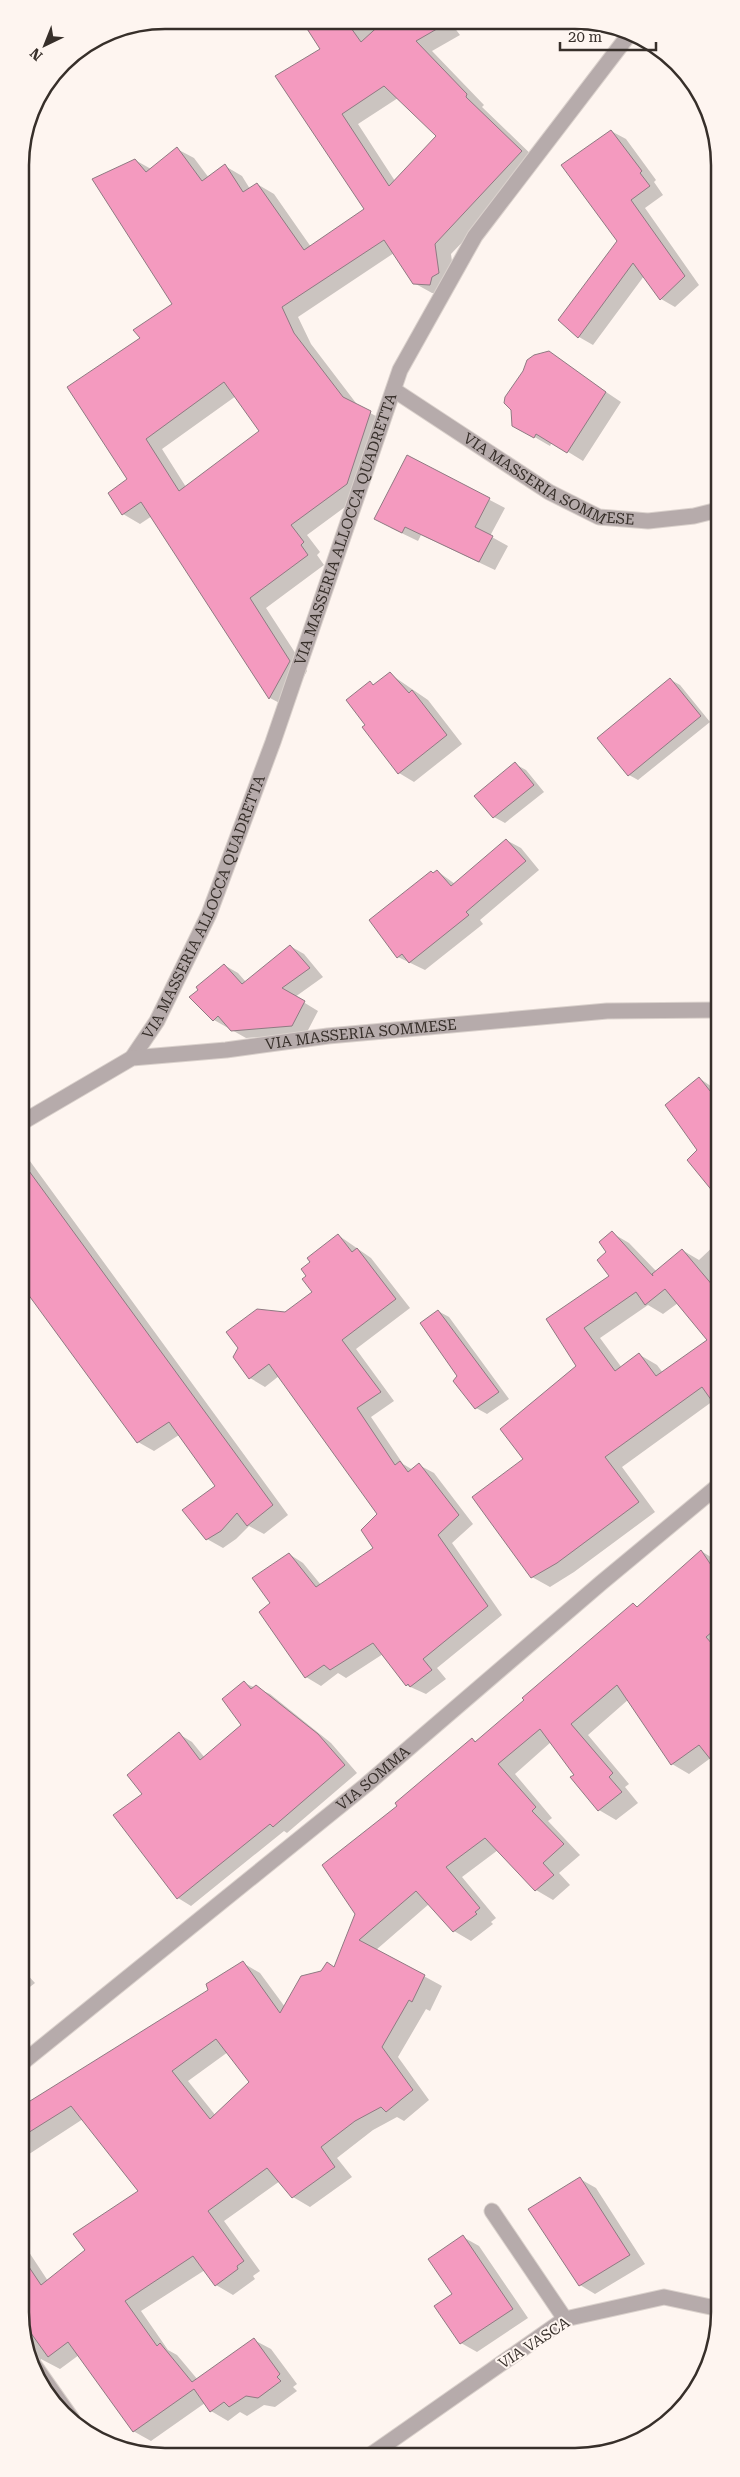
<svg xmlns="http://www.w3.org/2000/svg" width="740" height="2477" viewBox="0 0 740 2477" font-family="'Roboto Serif',serif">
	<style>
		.shadow { fill: #0003; fill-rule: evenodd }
		.building { fill: #f49abf; stroke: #8f7a82; fill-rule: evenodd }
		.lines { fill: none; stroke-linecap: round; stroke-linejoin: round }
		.minor-casing { stroke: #dad1cc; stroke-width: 17 }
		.minor { stroke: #b6abab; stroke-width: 15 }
		.labels { text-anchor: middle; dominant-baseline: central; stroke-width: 4; stroke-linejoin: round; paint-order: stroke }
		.street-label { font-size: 15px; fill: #372f2a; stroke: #fef5f0 }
		.rim { fill: none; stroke: #372f2a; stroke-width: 2.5 }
	</style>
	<rect width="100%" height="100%" fill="#fef5f0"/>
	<path class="shadow" d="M303 21 457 22 451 23 460 35 432 51 484 105 482 107 539 162 451 254 455 283 447 294 432 293 414 283 394 253 298 317 311 344 359 407 387 422 364 493 307 535 320 552 317 555 324 565 266 608 307 671 287 707 270 698 152 516 140 524 123 514 128 479 142 338 173 304 135 160 151 169 177 149 194 158 209 178 225 166 242 176 250 189 257 184 274 194 311 247 365 210 321 49ZM398 98 438 136 395 181 358 124ZM236 396 260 432 186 487 162 449Z
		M611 131 626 139 656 180 654 182 663 195 645 208 699 285 675 307 661 299 644 276 593 345 579 337 559 320 618 241Z
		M548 353 621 402 583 461 552 442 550 446 514 425Z
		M408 457 505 508 490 536 508 546 495 570 421 535 418 541 391 528Z
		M390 674 428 700 462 744 414 782 399 773 370 683 374 685Z
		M671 680 680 685 710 722 638 780 629 775Z
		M515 764 526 770 544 792 505 823 494 817Z
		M506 840 521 848 539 870 480 920 483 924 425 970 398 957 371 922 437 871 455 884Z
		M290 946 304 954 323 977 295 997 318 1011 306 1034 246 1038 214 1020 224 965 238 973 246 982Z
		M699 1078 718 1091V1209L712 1200 717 1195 698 1150Z
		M21 1154 27 1157 288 1515 264 1534 249 1526 236 1539 223 1548 207 1539 216 1487 179 1435 154 1451 138 1442 22 1284Z
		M612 1233 629 1243 657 1272 682 1250 699 1260 718 1242 719 1409 713 1401 622 1467 655 1512 574 1572 550 1587 532 1577 525 1459 578 1366 548 1320 611 1277 608 1252ZM678 1303 708 1340 663 1373 657 1365 640 1355 622 1368 600 1338 648 1305 663 1314Z
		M338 1235 371 1258 410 1308 356 1349 394 1401 371 1417 403 1464 413 1470 419 1465 434 1473 473 1524 452 1543 502 1615 437 1668 446 1679 426 1694 406 1685 383 1654 346 1678 338 1673 321 1686 306 1677 261 1613 271 1604 289 1554 303 1563 321 1585 375 1548 379 1514 279 1376 265 1387 250 1378 235 1357 314 1292Z
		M438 1311 449 1317 509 1399 487 1414 476 1408 458 1376Z
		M701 1551 719 1562V1762L712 1757 689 1774 672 1764 629 1699 588 1735 629 1784 625 1787 638 1803 616 1820 599 1810 551 1742 515 1774 552 1818 548 1821 580 1855 559 1873 570 1885 553 1900 536 1890 498 1850 462 1877 496 1918 491 1922 493 1924 471 1941 454 1931 429 1904 376 1950 442 1986 430 2011 426 2009 398 2057 429 2100 404 2121 397 2117 373 2130 337 2158 352 2177 310 2207 293 2197 280 2181 224 2221 260 2271 253 2276 255 2279 233 2295 216 2285 205 2270 141 2311 168 2350 177 2355 198 2380 254 2340 271 2349 297 2384 293 2387 297 2391 275 2407 264 2405 247 2416 240 2412 228 2421 211 2411 205 2403 151 2441 133 2431 79 2355 60 2369 41 2359 35 2376 23 2340V2243L48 2281 87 2250 139 2192 83 2119 23 2158 22 2107 210 1991 243 1963 260 1973 285 2007 334 1968 399 1806 472 1739 477 1742 638 1608ZM228 2052 251 2082 216 2116 188 2081Z
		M244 1683 270 1694 331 1743 357 1773 287 1833 284 1831 191 1906 178 1898 144 1795 179 1734 192 1742 205 1758 243 1725Z
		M22 1969 35 1983 22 1993Z
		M580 2179 596 2188 645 2264 595 2294 580 2285Z
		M463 2237 479 2246 528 2318 477 2352 461 2343 436 2307 454 2295Z"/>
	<path class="building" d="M302 21H346L361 42 384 21 449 22 416 41 467 94 466 97 522 151 435 244 439 273 432 277 430 285 413 284 384 240 282 307 294 333 343 397 371 411 347 484 291 525 304 542 301 545 308 555 250 598 290 661 269 699 141 502 122 515 108 493 127 479 67 387 140 338 133 330 172 304 92 179 135 159 146 172 177 147 202 181 225 164 243 192 257 183 304 250 364 209 275 76 320 49ZM384 86 436 136 389 186 342 114ZM224 382 259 431 179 491 146 439Z
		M611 130 642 171 640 173 650 186 631 200 685 276 660 300 633 263 578 338 558 320 617 241 561 165Z
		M549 351 606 392 567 453 536 434 534 438 512 426 511 410 504 403 505 397 523 371 527 360 534 355Z
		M407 455 490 498 475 527 493 536 479 562 405 527 402 533 374 519Z
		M390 672 409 693 412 690 447 735 398 774 362 727 365 725 346 700 370 681 373 685Z
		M670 678 701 716 628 776 597 738Z
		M515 762 534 785 493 818 474 796Z
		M506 839 526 861 466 912 469 915 409 963 402 954 397 958 369 920 431 871 433 873 437 870 451 886Z
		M290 945 310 968 282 988 305 1001 292 1026 231 1031 218 1016 213 1021 189 997 198 990 196 987 224 964 242 984Z
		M699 1077 718 1101V1198L687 1160 697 1150 665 1105Z
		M21 1160 273 1505 247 1526 237 1513 221 1531 206 1540 182 1510 215 1486 169 1422 137 1443 22 1286Z
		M612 1231 653 1276 652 1274 682 1249 719 1293V1411L702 1387 605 1457 639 1502 557 1563 531 1578 472 1497 523 1459 500 1429 576 1366 546 1319 609 1276 597 1260 606 1252 599 1242ZM665 1289 707 1340 656 1376 639 1353 615 1371 584 1328 636 1292 645 1305Z
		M338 1234 352 1252 357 1248 396 1299 342 1340 381 1392 357 1408 395 1465 400 1461 408 1472 419 1463 459 1515 438 1535 488 1606 423 1659 432 1670 410 1687 408 1684 406 1686 373 1643 330 1670 324 1665 305 1678 259 1612 270 1603 252 1578 289 1553 316 1587 373 1548 361 1530 377 1514 269 1364 249 1379 233 1357 238 1348 226 1332 257 1309 285 1312 312 1292 302 1279 306 1276 301 1269 310 1262 307 1258Z
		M438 1310 499 1392 475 1409 453 1381 457 1376 420 1323Z
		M701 1550 719 1577V1626L706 1637 719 1652V1770L699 1745 671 1765 617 1685 571 1724 613 1773 609 1777 622 1792 598 1811 570 1777 574 1775 540 1729 498 1764 536 1807 532 1811 564 1844 543 1863 554 1875 535 1891 485 1838 446 1867 480 1908 475 1912 477 1914 453 1932 416 1891 359 1940 425 1975 412 2002 409 2000 382 2047 413 2090 386 2112 381 2107 355 2121 321 2147 335 2167 292 2198 267 2168 208 2211 244 2261 237 2266 238 2269 215 2286 193 2256 125 2301 157 2346 160 2343 192 2382 254 2338 280 2374 277 2377 281 2381 258 2398 246 2396 229 2407 224 2402 210 2412 194 2389 133 2432 68 2342 48 2357 23 2322V2258L41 2285 85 2250 73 2234 138 2191 71 2106 23 2136 22 2106 208 1990 206 1984 243 1961 280 2013 301 1976 321 1971 327 1962 334 1967 355 1914 322 1865 397 1806 395 1803 472 1738 475 1742 524 1700 522 1698 633 1603 637 1607ZM216 2039 249 2082 210 2119 172 2071Z
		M244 1681 251 1689 256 1685 318 1734 345 1765 273 1827 270 1824 177 1899 113 1815 142 1794 127 1775 179 1732 200 1760 241 1725 222 1699Z
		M580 2177 630 2255 579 2286 528 2209Z
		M463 2235 513 2309 460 2344 434 2306 452 2294 428 2259Z"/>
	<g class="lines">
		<g class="minor-casing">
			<g id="minor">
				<path id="s1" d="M394 390 549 492 599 517 648 521 694 516 718 510"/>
				<path id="s2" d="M132 1058 157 1021 209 914 273 742 400 370 475 236 628 36"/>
				<path id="s3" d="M21 1123 132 1058 226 1050 328 1036 607 1011 718 1010"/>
				<path id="s4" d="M22 2063 366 1785 601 1583 719 1485"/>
				<path d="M492 2211 565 2319"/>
				<path d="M29 2358 72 2419"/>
				<path d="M372 2454 565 2319 664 2297 720 2309"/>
			</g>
		</g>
		<use href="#minor" class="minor"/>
	</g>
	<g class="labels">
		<g class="street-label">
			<text stroke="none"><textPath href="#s1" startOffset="181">VIA MASSERIA SOMMESE</textPath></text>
			<text stroke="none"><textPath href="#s2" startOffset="572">VIA MASSERIA ALLOCCA QUADRETTA</textPath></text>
			<text stroke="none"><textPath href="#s2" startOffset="168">VIA MASSERIA ALLOCCA QUADRETTA</textPath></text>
			<text stroke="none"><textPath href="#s3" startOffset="359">VIA MASSERIA SOMMESE</textPath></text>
			<text stroke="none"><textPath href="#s4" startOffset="452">VIA SOMMA</textPath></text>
			<text transform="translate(534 2343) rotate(-33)">VIA VASCA</text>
		</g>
	</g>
	<path d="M0 0H740V2477H0ZM165 29H575A136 136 0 0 1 711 165V2312A136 136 0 0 1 575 2448H165A136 136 0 0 1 29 2312V165A136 136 0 0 1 165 29Z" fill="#fef5f0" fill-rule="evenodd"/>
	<path class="rim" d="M165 29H575A136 136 0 0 1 711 165V2312A136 136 0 0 1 575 2448H165A136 136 0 0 1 29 2312V165A136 136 0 0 1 165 29Z"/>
	<g transform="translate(45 45) rotate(223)" stroke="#fef5f0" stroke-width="4" paint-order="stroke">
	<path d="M0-4L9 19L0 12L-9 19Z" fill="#372f2a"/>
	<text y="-8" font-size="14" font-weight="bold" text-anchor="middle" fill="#372f2a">N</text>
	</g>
	<path d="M560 42v8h96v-8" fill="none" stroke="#372f2a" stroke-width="2.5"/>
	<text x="568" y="42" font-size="15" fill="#372f2a" stroke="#fef5f0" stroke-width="4" paint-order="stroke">20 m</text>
</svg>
